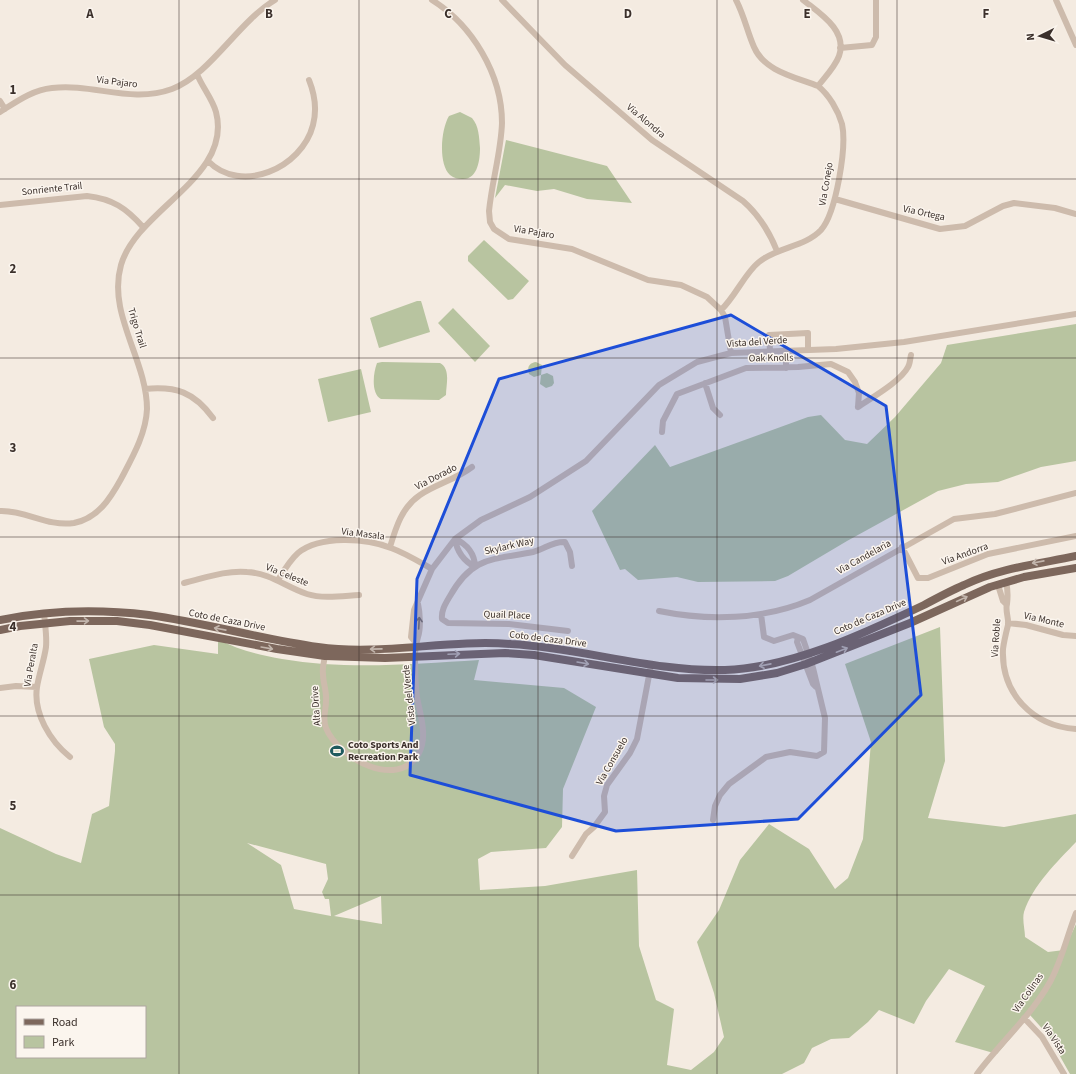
<svg xmlns="http://www.w3.org/2000/svg" width="1076" height="1074" viewBox="0 0 1076 1074" font-family="'Source Sans 3',sans-serif">
	<style>
		.green { fill: #b8c4a0; fill-rule: evenodd }
		.lines { fill: none; stroke-linecap: round; stroke-linejoin: round }
		.minor { stroke: #cdbbac; stroke-width: 6 }
		.major { stroke: #7d675c; stroke-width: 8 }
		.oneway { stroke: #c2b5ac }
		.oneway2 { stroke: #7d6f65 }
		.marked { fill: #1d4ed8; fill-opacity: 0.2; stroke: #1d4ed8; stroke-width: 3; stroke-linejoin: round }
		.grid { fill: none; stroke: #3b302b; stroke-width: 1; stroke-opacity: 0.55 }
		.labels { text-anchor: middle; dominant-baseline: central; stroke-width: 3; stroke-linejoin: round; paint-order: stroke }
		.street-label { font-size: 10px; fill: #3b302b; stroke: #fbf5ee }
		.poi-label { font-size: 10px; font-weight: bold; fill: #3b302b; stroke: #fbf5ee; text-anchor: start }
		.grid-label { font-size: 13px; text-anchor: middle; font-weight: bold; fill: #3b302b; stroke: #fbf5ee; stroke-width: 3; stroke-linejoin: round; paint-order: stroke }
	</style>
	<rect width="100%" height="100%" fill="#f4ebe1"/>
	<path class="green" d="M460 112 472 118C479 126 479 137 480 148 480 159 478 180 462 179 458 179 454 178 450 175 438 164 441 129 449 116Z
		M506 140 607 166 632 203 587 199 554 189 537 191 505 185 495 198Z
		M484 240 529 281 513 299 508 300 468 261V256Z
		M417 301H421L422 304 430 332 379 348 370 318Z
		M453 308 490 346 475 362 438 323Z
		M1076 324V461L1041 467 998 482 966 484 938 491 847 541 788 576 775 581 698 582 677 577 638 580 625 569 620 570 592 511 655 445 670 467 808 417 821 415 845 440 867 444 895 417 941 363 947 345Z
		M382 362 440 363C451 369 446 385 446 395L439 400 381 399C371 394 373 373 377 363Z
		M536 362 542 365 541 375 547 373 553 376 554 383 552 386 546 388 540 384 541 375 534 377 529 374C527 367 529 363 536 362Z
		M361 369 371 412 328 422 318 379Z
		M940 627 945 761 928 818 1004 827 1076 814V842C1057 862 1033 885 1024 912 1022 919 1025 930 1025 937L1048 952 1064 950 1076 924V1074H1070L1048 1035 1030 1015 997 1054 955 1042 985 986 949 969 926 1001 914 1024 879 1010 868 1022 849 1038 831 1039 812 1048 804 1063 782 1074H0V828L56 854 81 863 92 814 109 806 115 751V744L104 727 89 659 154 645 218 654V639C237 650 260 655 282 659 347 670 412 664 479 660L474 680 564 688 596 707 563 789 562 827 546 848 491 852 478 859 480 890 545 886 637 870 639 946 656 1000 674 1009 667 1065 691 1070 714 1052 724 1037 714 993 697 942 719 910 740 860 769 824 809 849 835 889 848 878 863 839 871 742 845 664ZM247 843 326 864 328 879 322 892 325 899H329L331 916 294 909 281 865ZM381 896 382 924 334 916ZM17 1007H145V1057H17Z"/>
	<g class="lines">
		<path class="minor" d="M432 0C472 25 502 74 502 123 501 152 492 181 489 211L490 222 494 229 509 239 572 249 648 280 681 285 707 297 721 310 725 317 731 353
			M502 0 565 65 652 140 743 201C759 215 769 231 777 251
			M803 0C819 13 848 30 839 56 835 67 825 77 818 86
			M1056 0 1076 45
			M840 48 872 45 876 37V0
			M0 101 5 109
			M0 112C16 102 32 90 52 88 93 83 131 104 172 89 210 75 238 22 275 0
			M208 161C241 195 302 168 313 125 317 110 315 95 309 80
			M835 199 940 229 965 226 1003 206 1014 203 1055 208 1076 214
			M0 205 87 196C113 199 126 208 143 227
			M721 310C735 297 745 273 759 262 777 247 805 247 821 230 836 213 847 147 842 124 838 110 829 95 818 86 795 77 764 71 754 47 747 31 744 15 736 0
			M786 349V368
			M770 350 769 335 808 333V349
			M705 383 713 408 720 415
			M145 389C176 386 194 392 213 418
			M858 407C871 398 901 381 908 367 910 364 910 359 911 355
			M662 432 663 421 677 394 746 368 798 367 831 364 848 372 855 382 859 393 858 407
			M0 511C26 510 47 527 74 523 98 518 110 499 121 479 132 458 146 434 147 409 147 360 107 314 121 265 137 209 233 177 216 112 212 98 202 87 197 74
			M455 539C467 544 475 554 475 567 464 561 457 552 455 539Z
			M390 547C396 527 402 507 420 495 436 484 455 480 472 467
			M902 547 918 578H928L988 554 1076 536
			M278 580C284 570 290 560 298 553 320 535 366 538 391 548 405 553 418 561 432 569
			M1006 582C1008 590 1008 596 1007 604 1005 611 1009 618 1008 625 1006 633 1004 641 1003 649 1001 694 1033 726 1076 729
			M184 583C205 578 226 570 247 572 270 573 286 587 307 594 323 599 342 596 359 595
			M998 585 1003 601 1006 604
			M659 611C708 621 763 620 810 600L954 519 995 514 1076 493
			M44 613C45 625 47 636 46 647 44 661 39 674 37 687 33 713 50 741 70 757
			M1008 623 1026 625 1063 635 1076 636
			M568 631 509 624 448 623 442 619C441 610 446 603 450 596 473 555 494 560 533 552 545 549 553 541 565 542L570 552 572 566
			M798 637 797 642 813 684 816 687
			M415 642 411 637 414 610 432 569 455 539 481 520 530 497 586 461 659 385 697 362 731 353 836 349 904 342 1076 314
			M325 656C324 662 322 668 323 674 323 683 327 692 326 701 326 710 322 719 326 728 338 758 398 791 419 753 428 736 420 714 417 697 415 683 415 668 415 654 415 647 416 643 418 637 421 628 420 613 418 604
			M0 688 16 686 37 687
			M713 820 715 806 720 795 729 784 766 757 790 752 817 756 824 752 825 718 813 668 803 639 793 635 774 641 764 637 761 614
			M572 856 586 834 594 827 605 812 604 796 607 785 630 753 637 739 651 665
			M1024 1018 1042 1037 1064 1074
			M977 1074C1000 1043 1031 1016 1050 982 1062 960 1067 936 1076 913"/>
		<path class="major" d="M0 620C49 610 99 609 149 615 206 623 261 639 318 647 382 656 447 639 511 644 583 648 653 672 725 670 791 668 865 633 924 605 937 598 950 591 964 585 1000 568 1038 564 1076 556
			M0 630 20 626 70 621H117L150 625 277 649 325 656 385 658 505 653 534 655 678 678 740 679 777 673 806 664 910 623 990 587 1024 577 1076 568"/>
	</g>
	<defs><path id="oneway-shaft" d="M-6 0H5M1.5-3L5.5 0L1.5 3" fill="none" stroke-width="1.6" stroke-linecap="round" stroke-linejoin="round"/></defs>
	<g class="oneway">
		<use href="#oneway-shaft" transform="translate(1038 562) rotate(169)"/>
		<use href="#oneway-shaft" transform="translate(962 599) rotate(-25)"/>
		<use href="#oneway-shaft" transform="translate(83 621) rotate(-1)"/>
		<use href="#oneway-shaft" transform="translate(220 629) rotate(-169)"/>
		<use href="#oneway-shaft" transform="translate(267 648) rotate(10)"/>
		<use href="#oneway-shaft" transform="translate(376 649) rotate(179)"/>
		<use href="#oneway-shaft" transform="translate(842 650) rotate(-21)"/>
		<use href="#oneway-shaft" transform="translate(454 654) rotate(-3)"/>
		<use href="#oneway-shaft" transform="translate(583 663) rotate(10)"/>
		<use href="#oneway-shaft" transform="translate(765 665) rotate(169)"/>
		<use href="#oneway-shaft" transform="translate(712 680)"/>
	</g>
	<use class="oneway2" href="#oneway-shaft" transform="translate(419 623) rotate(-87)"/>
	<path class="marked" d="M731 315 886 406 921 695 798 819 616 831 410 775 417 579 499 379Z"/>
	<path class="grid" d="M179 0V1074M359 0V1074M538 0V1074M717 0V1074M897 0V1074M0 179H1076M0 358H1076M0 537H1076M0 716H1076M0 895H1076"/>
	<defs>
		<g id="stadium-bare" transform="scale(1.08)"><path d="M0-5a6.5 5 0 1 0 0 10a6.5 5 0 1 0 0-10ZM-3.5-1.8h7v3.6h-7Z" fill="#1f5a5e" stroke="#fbf5ee" stroke-width="2.5" paint-order="stroke"/></g>
	</defs>
	<g fill-rule="evenodd">
		<use href="#stadium-bare" x="337" y="751"/>
	</g>
	<g class="labels">
		<g class="street-label">
			<text transform="translate(117 82) rotate(7)">Via Pajaro</text>
			<text transform="translate(646 121) rotate(40)">Via Alondra</text>
			<text transform="translate(826 184) rotate(-80)">Via Conejo</text>
			<text transform="translate(52 189) rotate(-6)">Sonriente Trail</text>
			<text transform="translate(924 213) rotate(12)">Via Ortega</text>
			<text transform="translate(534 232) rotate(10)">Via Pajaro</text>
			<text transform="translate(137 328) rotate(73)">Trigo Trail</text>
			<text transform="translate(757 342) rotate(-4)">Vista del Verde</text>
			<text transform="translate(771 358) rotate(-1)">Oak Knolls</text>
			<text transform="translate(436 477) rotate(-27)">Via Dorado</text>
			<text transform="translate(363 534) rotate(7)">Via Masala</text>
			<text transform="translate(509 546) rotate(-13)">Skylark Way</text>
			<text transform="translate(965 554) rotate(-20)">Via Andorra</text>
			<text transform="translate(864 557) rotate(-29)">Via Candelaria</text>
			<text transform="translate(287 575) rotate(22)">Via Celeste</text>
			<text transform="translate(507 615) rotate(2)">Quail Place</text>
			<text transform="translate(870 617) rotate(-23)">Coto de Caza Drive</text>
			<text transform="translate(227 620) rotate(11)">Coto de Caza Drive</text>
			<text transform="translate(1044 620) rotate(13)">Via Monte</text>
			<text transform="translate(996 638) rotate(-86)">Via Roble</text>
			<text transform="translate(548 639) rotate(7)">Coto de Caza Drive</text>
			<text transform="translate(31 665) rotate(-80)">Via Peralta</text>
			<text transform="translate(409 695) rotate(-96)">Vista del Verde</text>
			<text transform="translate(316 706) rotate(-94)">Alta Drive</text>
			<text transform="translate(612 761) rotate(-60)">Via Consuelo</text>
			<text transform="translate(1028 993) rotate(-55)">Via Colinas</text>
			<text transform="translate(1054 1039) rotate(56)">Via Vista</text>
		</g>
		<g class="poi-label">
			<text x="348" y="745">Coto Sports And<tspan x="348" dy="12">Recreation Park</tspan></text>
		</g>
	</g>
	<g class="grid-label">
		<text x="90" y="18">A</text>
		<text x="269" y="18">B</text>
		<text x="448" y="18">C</text>
		<text x="628" y="18">D</text>
		<text x="807" y="18">E</text>
		<text x="986" y="18">F</text>
		<text x="13" y="94">1</text>
		<text x="13" y="273">2</text>
		<text x="13" y="452">3</text>
		<text x="13" y="631">4</text>
		<text x="13" y="810">5</text>
		<text x="13" y="989">6</text>
	</g>
	<rect x="16" y="1006" width="130" height="52" fill="#fbf5ee" stroke="#aea6a0"/>
	<rect x="24" y="1019" width="20" height="6" fill="#7d675c" stroke="#aea6a0"/>
	<text x="52" y="1026" font-size="12" fill="#3b302b">Road</text>
	<rect x="24" y="1036" width="20" height="12" fill="#b8c4a0" stroke="#aea6a0"/>
	<text x="52" y="1046" font-size="12" fill="#3b302b">Park</text>
	<g transform="translate(1040 36) rotate(265)" stroke="#fbf5ee" stroke-width="3" paint-order="stroke">
	<path d="M0-3L7 15L0 10L-7 15Z" fill="#3b302b"/>
	<text y="-6" font-size="11" font-weight="bold" text-anchor="middle" fill="#3b302b">N</text>
	</g>
</svg>
